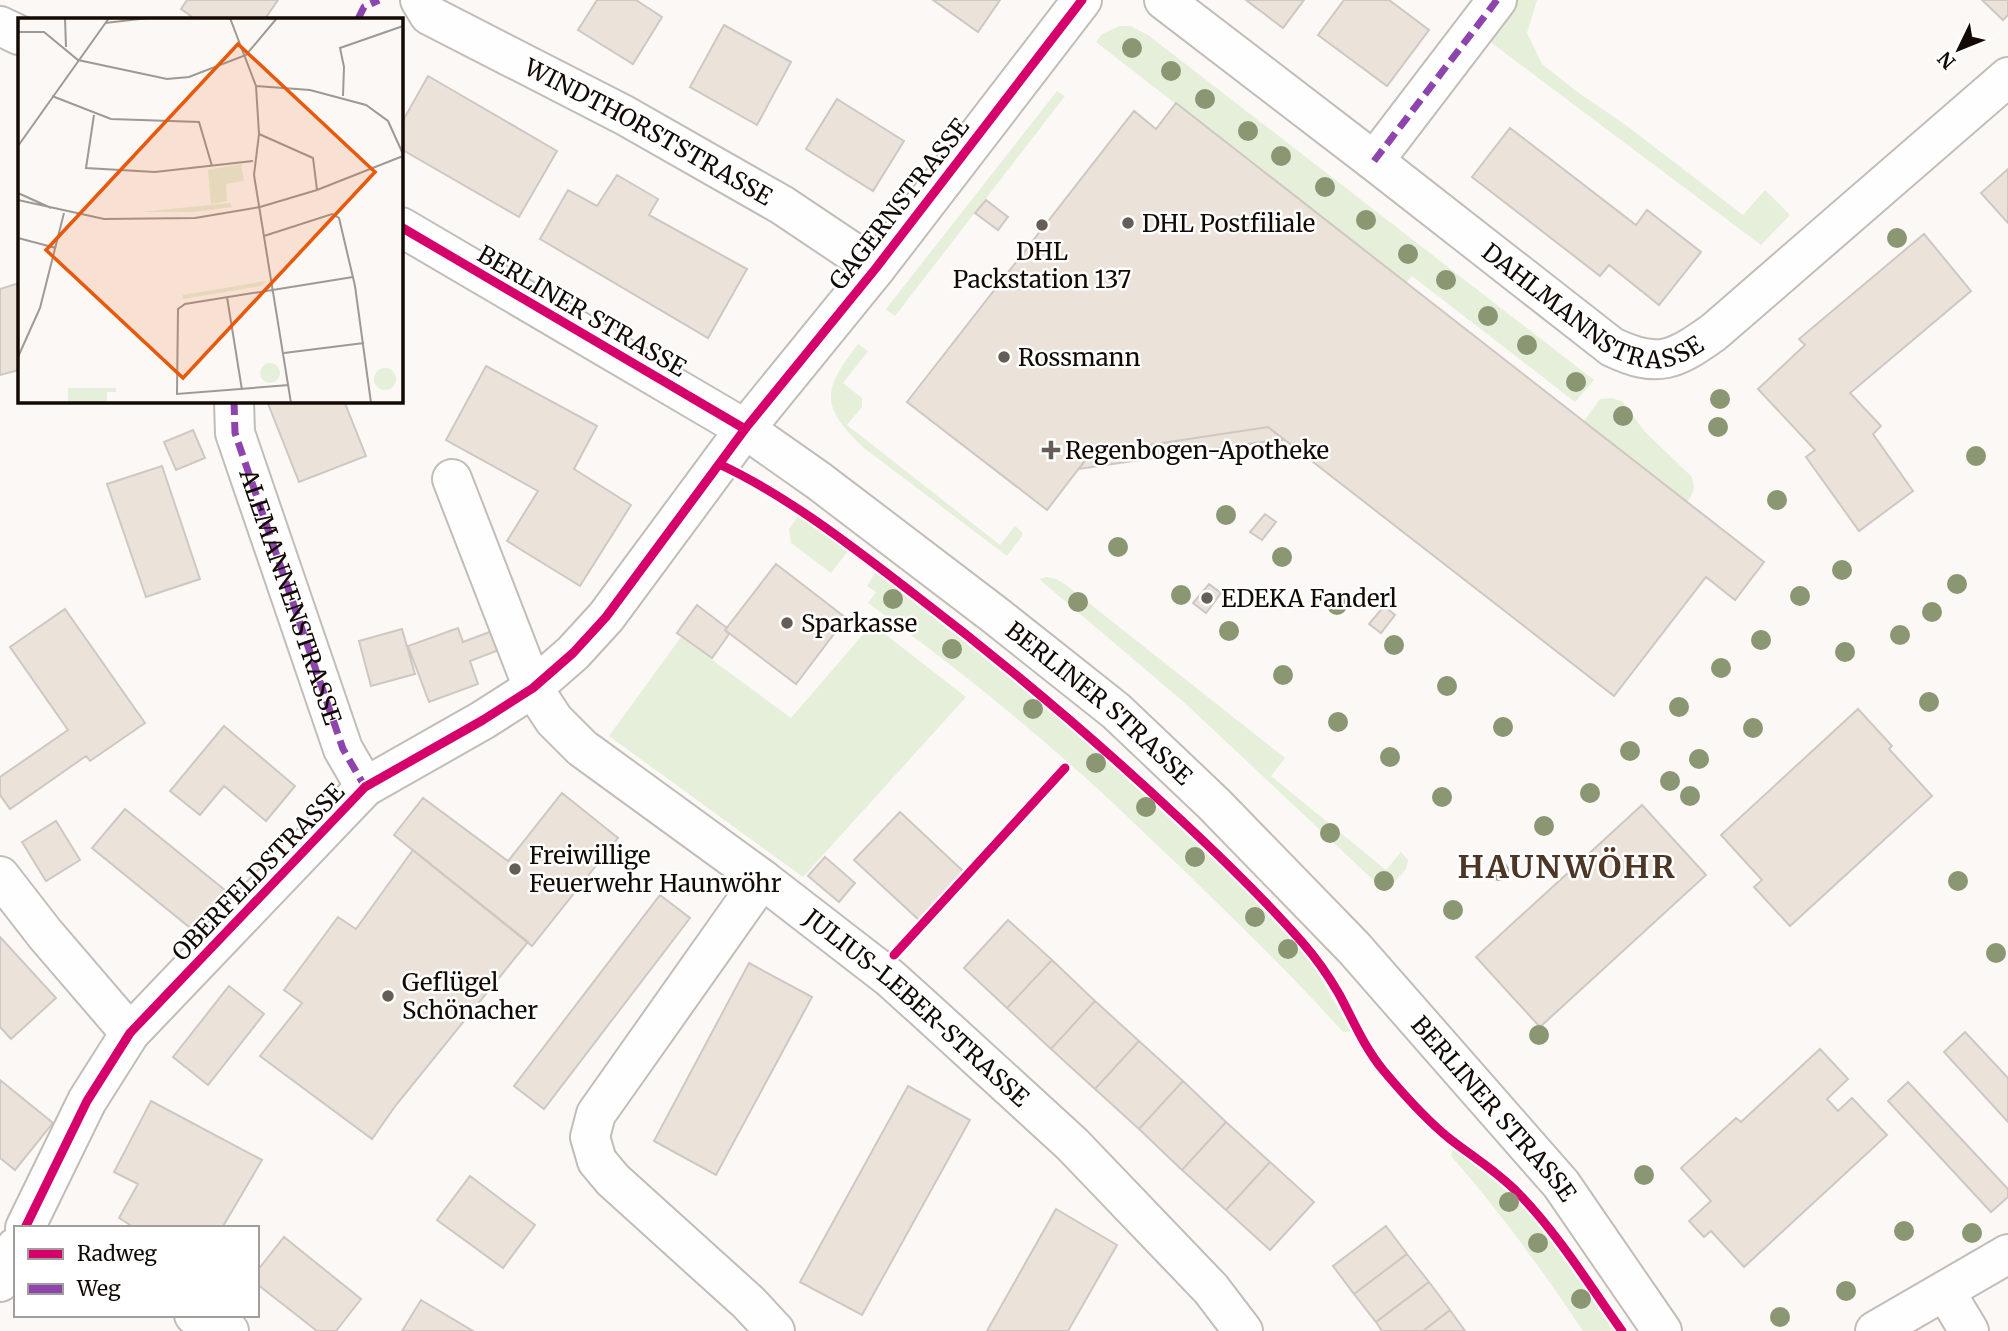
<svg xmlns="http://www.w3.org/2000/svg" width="2008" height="1331" viewBox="0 0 2008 1331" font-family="Merriweather,serif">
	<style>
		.green { fill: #e6efd9 }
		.building { fill: #ebe2da; stroke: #cec8c3; stroke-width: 2 }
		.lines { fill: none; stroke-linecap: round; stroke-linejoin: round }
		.minor-casing { stroke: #c2bdb7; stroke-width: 42 }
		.minor { stroke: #fefefe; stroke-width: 38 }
		.quiet { stroke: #8e44ad; stroke-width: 7; stroke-dasharray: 14 7; stroke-linecap: butt }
		.cycleway-casing { stroke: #fff; stroke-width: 13 }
		.cycleway { stroke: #d6006c; stroke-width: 9 }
		.tree { fill: #8b9673 }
		.poi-dot { fill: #645d58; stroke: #fff; stroke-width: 2.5 }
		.labels { text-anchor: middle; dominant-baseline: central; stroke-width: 5; stroke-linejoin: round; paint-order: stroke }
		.street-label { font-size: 24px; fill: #130a04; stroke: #fff }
		.poi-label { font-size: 24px; fill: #130a04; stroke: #fff; text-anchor: start }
		.district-label { font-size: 32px; font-weight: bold; letter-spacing: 2px; fill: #4c3625; stroke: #fff }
		.inset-road { fill: none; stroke: #9e9995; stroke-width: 2 }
		.view { fill: #e8590c; fill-opacity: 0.15; stroke: #e8590c; stroke-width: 3.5 }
		.inset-edge { fill: none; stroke: #130a04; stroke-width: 3.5 }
	</style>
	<rect width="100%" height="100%" fill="#fbf8f5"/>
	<path class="green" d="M1515 0H1537L1527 33 1542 64 1576 91 1627 126 1743 215 1765 190 1790 215 1761 245 1485 38Z
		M1120 26H1130L1148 35 1594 380 1575 402 1412 276 1406 283 1096 42 1102 34Z
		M1057 91 1065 96 895 316 886 309Z
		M858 344 868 351 843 383 862 398V407L847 425 1000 545 1015 526 1022 532V536L1007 556 864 448C820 406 822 391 858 344Z
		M1612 398 1623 402 1645 432 1691 476C1696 487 1694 492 1687 502L1584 421 1600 399Z
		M799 515 848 551 831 573 791 543 789 529Z
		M875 573 884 578 948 626 1093 747 1241 885 1292 937 1310 959 1351 1031 1343 1032C1290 973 1233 918 1176 863 1141 830 1107 796 1071 765 1006 707 938 654 868 603L876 592 867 586Z
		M1047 577 1056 579 1066 585 1285 758 1271 776 1386 870 1401 852 1408 860 1406 869 1386 892 1186 704 1039 579Z
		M872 624 966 697 803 877 609 736 681 637 791 718Z
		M1453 1147C1471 1160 1489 1172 1505 1188 1548 1229 1580 1283 1614 1331H1583C1542 1270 1500 1211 1451 1156Z"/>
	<path class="building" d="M187 0H278L265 19H195L181 9Z
		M597 0H636L662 17 633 64 578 30Z
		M933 0H1000L978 32Z
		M1246 0H1304L1283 28Z
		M1344 0H1389L1429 30 1387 86 1318 35Z
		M1982 0H2008V15L2003 20Z
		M724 25 791 62 757 125 690 87Z
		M428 76 557 151 519 217 401 149V124Z
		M837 99 904 141 873 191 806 149Z
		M1176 103 1764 562 1735 600 1706 577 1614 696 1268 427 1090 454 1047 510 907 402 1134 111 1156 129Z
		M1510 128 1636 225 1647 210 1701 252 1659 305 1609 265 1600 276 1472 177Z
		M2008 169V223L1981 193Z
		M617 175 658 199 649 215 747 269 708 338 540 239 568 190 597 206Z
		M986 200 1008 217 998 230 975 213Z
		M1924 234 1971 291 1850 393 1881 426 1873 434 1913 491 1859 531 1806 457 1815 450 1758 389 1805 345 1799 339Z
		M19 283V370L0 375V289Z
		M486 366 597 426 574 469 631 505 580 586 507 541 538 491 446 440Z
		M267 401H344L366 456 299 482Z
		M1268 427 1283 439 1079 469 1090 454Z
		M193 430 205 458 176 470 164 442Z
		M162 466 200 579 146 597 107 484Z
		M1265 514 1276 522 1262 540 1250 532Z
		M776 564 846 618 796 684 725 630Z
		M1209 584 1221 593 1206 613 1193 603Z
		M697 605 727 628 725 630 729 634 712 658 677 633Z
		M1384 606 1395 615 1381 633 1369 624Z
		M65 609 145 723 90 761 86 756 10 809 0 795V777L68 730 10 647Z
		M458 628 463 642 500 628 507 647 470 661 478 684 429 702 408 646Z
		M402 629 415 674 371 686 359 641Z
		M1858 709 1892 746 1889 749 1932 796 1790 926 1754 887 1762 880 1721 835Z
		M224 726 295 786 266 821 224 786 200 815 170 791Z
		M562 793 618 838 532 946 394 835 423 798 508 861Z
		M1642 805 1706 875 1540 1027 1476 957Z
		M125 809 226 891 194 931 92 848Z
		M900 812 964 872 919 920 854 860Z
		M56 821 80 860 46 881 22 842Z
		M413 850 528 942 396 1105 372 1139 260 1056 302 1003 284 990 338 917 356 929Z
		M825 857 855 883 839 902 808 876Z
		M660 895 690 918 544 1109 514 1086Z
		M1008 920 1052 960 1007 1008 964 968Z
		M0 937 56 998 11 1039 0 1027Z
		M1052 960 1095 1001 1051 1049 1007 1008Z
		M749 963 812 997 716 1175 654 1141Z
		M229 986 264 1014 208 1085 173 1057Z
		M1095 1001 1139 1041 1095 1089 1051 1049Z
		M1965 1032 2008 1078V1122L1944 1052Z
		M1139 1041 1183 1081 1139 1129 1095 1089Z
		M1820 1049 1848 1079 1827 1099 1838 1111 1852 1098 1887 1135 1744 1267 1711 1231 1704 1237 1689 1221 1711 1201 1681 1168 1736 1118 1741 1122Z
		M0 1080 53 1123 15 1170 0 1158Z
		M1183 1081 1226 1122 1182 1170 1139 1129Z
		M1908 1082 2008 1189V1197L1991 1212 1888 1101Z
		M908 1086 970 1120 862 1315 800 1282Z
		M151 1101 262 1160 222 1228H135L119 1218 138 1184 114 1172Z
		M1226 1122 1270 1162 1226 1210 1182 1170Z
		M1270 1162 1314 1202 1270 1250 1226 1210Z
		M470 1176 535 1225 503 1268 437 1220Z
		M1056 1209 1117 1245 1068 1331H987Z
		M1386 1226 1407 1254 1354 1294 1333 1266Z
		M284 1237 361 1299 336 1331H317L257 1284V1271Z
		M1407 1254 1429 1282 1376 1322 1354 1294Z
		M1429 1282 1450 1310 1423 1331H1382L1376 1322Z
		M421 1300 473 1331H402Z
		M1450 1310 1465 1331H1423Z"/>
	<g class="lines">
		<g class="minor-casing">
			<g id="minor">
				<path id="s1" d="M420 0 429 15 624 115 782 205 876 268"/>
				<path id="s2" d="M1164 0 1374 161 1612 347C1658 369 1675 360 1714 332L2008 77"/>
				<path d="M0 26 19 35"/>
				<path d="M1374 161 1497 0"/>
				<path id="s3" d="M401 227 745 429 819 481 995 615 1116 711 1214 804 1354 948 1561 1184 1662 1331"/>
				<path d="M234 401 235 433 343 749 365 787"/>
				<path id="s4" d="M452 479 533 688 554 720 582 748 762 879 890 978 920 1005 1072 1144 1211 1289 1243 1331"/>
				<path d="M0 876 45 934 130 1033"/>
				<path d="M762 879 596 1114 590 1137 597 1161 613 1180 749 1303 775 1331"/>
				<path d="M25 1228 87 1101 130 1033 365 787 483 720 533 688 573 653 606 617 745 429 876 268 1082 0"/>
				<path d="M0 1282 16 1247"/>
				<path d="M1945 1291 1969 1331"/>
				<path d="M194 1315 229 1331"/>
				<path d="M1875 1331 2008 1254"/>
			</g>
		</g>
		<use href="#minor" class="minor"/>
		<g class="quiet">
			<path d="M358 19 364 7 379 0"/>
			<path d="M1374 161 1497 0"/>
			<path id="s5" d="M234 401 235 433 343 749 365 787"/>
		</g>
		<g class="cycleway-casing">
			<path id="cycleway" d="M401 227 745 429
				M719 464C788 496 854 548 914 594 1007 665 1096 740 1181 820 1223 859 1264 899 1302 942 1316 958 1328 975 1339 994 1353 1020 1364 1047 1383 1070 1404 1095 1425 1119 1450 1139 1473 1157 1498 1172 1519 1194 1558 1234 1590 1286 1622 1331
				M894 955 1065 768
				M25 1228 87 1101 130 1033 365 787 483 720 533 688 573 653 606 617 745 429 876 268 1082 0"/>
		</g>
		<use href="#cycleway" class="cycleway"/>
	</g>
	<g class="tree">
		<circle cx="1132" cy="48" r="10"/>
		<circle cx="1171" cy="71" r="10"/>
		<circle cx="1205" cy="99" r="10"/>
		<circle cx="1248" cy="131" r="10"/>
		<circle cx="1281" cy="156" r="10"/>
		<circle cx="1325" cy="187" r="10"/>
		<circle cx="1366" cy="220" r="10"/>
		<circle cx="1897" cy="238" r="10"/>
		<circle cx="1408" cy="254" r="10"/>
		<circle cx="1446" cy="280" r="10"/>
		<circle cx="1488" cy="316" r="10"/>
		<circle cx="1527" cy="345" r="10"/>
		<circle cx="1576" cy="382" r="10"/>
		<circle cx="1720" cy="399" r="10"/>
		<circle cx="1623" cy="416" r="10"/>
		<circle cx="1718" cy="427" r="10"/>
		<circle cx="1976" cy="456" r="10"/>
		<circle cx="1777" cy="500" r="10"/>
		<circle cx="1226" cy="515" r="10"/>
		<circle cx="1118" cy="547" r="10"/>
		<circle cx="1282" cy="557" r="10"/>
		<circle cx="1842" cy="570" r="10"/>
		<circle cx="1957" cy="584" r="10"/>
		<circle cx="1181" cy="595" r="10"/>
		<circle cx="1800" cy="596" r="10"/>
		<circle cx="893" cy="599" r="10"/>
		<circle cx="1078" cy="602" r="10"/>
		<circle cx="1337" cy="605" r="10"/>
		<circle cx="1932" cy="612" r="10"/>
		<circle cx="1229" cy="631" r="10"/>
		<circle cx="1900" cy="635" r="10"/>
		<circle cx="1761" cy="640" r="10"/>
		<circle cx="1394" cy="645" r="10"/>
		<circle cx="952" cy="649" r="10"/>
		<circle cx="1845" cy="652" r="10"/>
		<circle cx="1721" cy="668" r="10"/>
		<circle cx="1283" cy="675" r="10"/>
		<circle cx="1447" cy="686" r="10"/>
		<circle cx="1929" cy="702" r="10"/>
		<circle cx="1679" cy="707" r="10"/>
		<circle cx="1033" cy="709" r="10"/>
		<circle cx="1338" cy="722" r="10"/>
		<circle cx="1503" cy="727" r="10"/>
		<circle cx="1753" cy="728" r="10"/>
		<circle cx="1630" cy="751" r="10"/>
		<circle cx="1390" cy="757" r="10"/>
		<circle cx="1699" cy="759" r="10"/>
		<circle cx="1096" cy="763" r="10"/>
		<circle cx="1670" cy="781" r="10"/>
		<circle cx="1590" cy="793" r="10"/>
		<circle cx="1690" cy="796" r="10"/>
		<circle cx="1442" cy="797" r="10"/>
		<circle cx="1146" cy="807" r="10"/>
		<circle cx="1544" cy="826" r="10"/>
		<circle cx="1330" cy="833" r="10"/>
		<circle cx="1195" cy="857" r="10"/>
		<circle cx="1499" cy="871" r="10"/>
		<circle cx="1384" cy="881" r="10"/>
		<circle cx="1958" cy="881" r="10"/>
		<circle cx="1453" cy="910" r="10"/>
		<circle cx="1255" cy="917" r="10"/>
		<circle cx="1288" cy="949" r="10"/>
		<circle cx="1996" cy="953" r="10"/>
		<circle cx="1539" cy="1035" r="10"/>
		<circle cx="1644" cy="1175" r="10"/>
		<circle cx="1509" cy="1202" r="10"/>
		<circle cx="1904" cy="1231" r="10"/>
		<circle cx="1972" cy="1233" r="10"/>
		<circle cx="1538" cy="1243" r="10"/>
		<circle cx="1846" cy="1291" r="10"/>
		<circle cx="1581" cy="1299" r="10"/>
		<circle cx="1780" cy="1317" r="10"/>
	</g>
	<g class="poi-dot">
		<circle cx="1128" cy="223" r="7"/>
		<circle cx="1042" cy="225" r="7"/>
		<circle cx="1004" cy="357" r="7"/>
		<path d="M1047.5 439.5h7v7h7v7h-7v7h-7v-7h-7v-7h7z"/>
		<circle cx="1207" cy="598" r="7"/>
		<circle cx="787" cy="623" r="7"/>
		<circle cx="515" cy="869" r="7"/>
		<circle cx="388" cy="996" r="7"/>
	</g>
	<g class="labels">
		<g class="street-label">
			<text stroke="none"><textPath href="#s1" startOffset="266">WINDTHORSTSTRASSE</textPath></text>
			<text transform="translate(899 204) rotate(-52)">GAGERNSTRASSE</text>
			<text stroke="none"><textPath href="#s2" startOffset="534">DAHLMANNSTRASSE</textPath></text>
			<text transform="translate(582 311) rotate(30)">BERLINER STRASSE</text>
			<text stroke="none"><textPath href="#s5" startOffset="205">ALEMANNENSTRASSE</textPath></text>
			<text stroke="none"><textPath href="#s3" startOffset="847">BERLINER STRASSE</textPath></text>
			<text transform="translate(258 872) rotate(-46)">OBERFELDSTRASSE</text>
			<text stroke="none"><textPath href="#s4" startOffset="726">JULIUS-LEBER-STRASSE</textPath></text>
			<text stroke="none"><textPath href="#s3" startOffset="1414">BERLINER STRASSE</textPath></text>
		</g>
		<g class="poi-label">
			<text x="1142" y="223">DHL Postfiliale</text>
			<text x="1042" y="251" text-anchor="middle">DHL<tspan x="1042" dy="28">Packstation 137</tspan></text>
			<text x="1018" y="357">Rossmann</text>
			<text x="1065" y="450">Regenbogen-Apotheke</text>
			<text x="1221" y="598">EDEKA Fanderl</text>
			<text x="801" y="623">Sparkasse</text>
			<text x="529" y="855">Freiwillige<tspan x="529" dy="28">Feuerwehr Haunwöhr</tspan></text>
			<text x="402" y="982">Geflügel<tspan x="402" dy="28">Schönacher</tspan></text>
		</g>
		<g class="district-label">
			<text x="1567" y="867">HAUNWÖHR</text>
		</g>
	</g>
	<g transform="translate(18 18)">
		<rect width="385" height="385" fill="#fbf8f5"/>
		<path d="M223 146 226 163 208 166 209 183 193 186 190 152ZM212 185 214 189 176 194H122ZM248 263 243 268 165 281V277ZM242 355a10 10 0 1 1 20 0a10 10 0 1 1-20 0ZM356 361a11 11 0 1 1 22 0a11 11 0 1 1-22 0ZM50 370H98V374H89V385H50Z" fill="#e6efd9"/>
		<path class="inset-road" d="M47 0 48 29M212 0 238 68 241 116 236 157 273 385M87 5 130 0M0 14H26L60 42 149 61 171 59 228 37 259 0M238 68 292 72 348 87 370 103 385 136M34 78 93 101 181 104 194 148M325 78 326 49 322 30 385 8M76 97 68 150 137 154 235 143M241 116 295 140 299 172M0 128 91 0M0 175 33 190M0 182 86 201 177 200 242 189 299 172 385 138M246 218 314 196 321 200 337 268 353 385M0 220 38 230M209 279 224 372M266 335 346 325M0 339 22 290 46 195M271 367 159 376 160 291 167 286 335 259"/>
		<path class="view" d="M220 26 357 154 165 360 28 232Z"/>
		<rect width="385" height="385" class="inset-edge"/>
	</g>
	<rect x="14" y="1226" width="245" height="91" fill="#ffffff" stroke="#a19d9b" stroke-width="2"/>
	<rect x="28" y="1249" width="35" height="10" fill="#d6006c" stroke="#a19d9b" stroke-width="2"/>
	<text x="77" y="1261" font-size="21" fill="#130a04">Radweg</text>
	<rect x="28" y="1284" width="35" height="10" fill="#8e44ad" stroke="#a19d9b" stroke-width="2"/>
	<text x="77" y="1296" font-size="21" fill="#130a04">Weg</text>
	<g transform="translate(1959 49) rotate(227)" stroke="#ffffff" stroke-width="5" paint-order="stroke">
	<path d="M0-5L12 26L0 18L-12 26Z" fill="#130a04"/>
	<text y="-10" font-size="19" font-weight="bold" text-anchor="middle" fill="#130a04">N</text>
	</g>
</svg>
